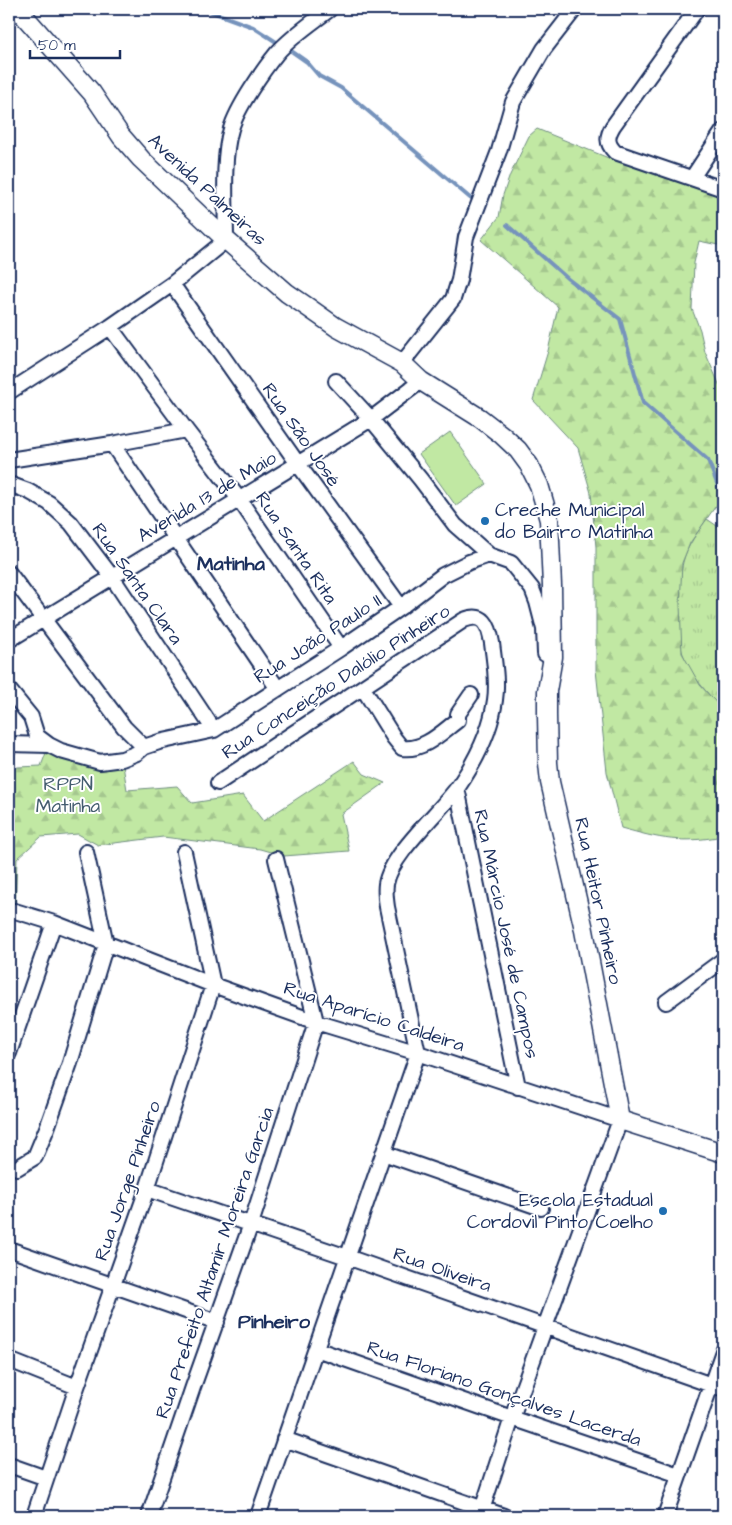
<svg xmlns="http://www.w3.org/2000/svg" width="732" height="1525" viewBox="0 0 732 1525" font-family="'Architects Daughter',sans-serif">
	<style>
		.grass { fill: url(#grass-tufts); stroke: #6e8c80 }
		.forest { fill: url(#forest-firs); stroke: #6e8c80 }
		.park { fill: #c1e8a3; stroke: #6e8c80 }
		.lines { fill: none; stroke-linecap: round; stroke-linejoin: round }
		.stream { stroke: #7693bc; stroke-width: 4 }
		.minor-casing { stroke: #1b2f5e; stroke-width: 18 }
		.tertiary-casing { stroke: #1b2f5e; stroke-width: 21 }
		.minor { stroke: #fff; stroke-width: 14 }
		.tertiary { stroke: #fff; stroke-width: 18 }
		.poi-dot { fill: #1f6fb2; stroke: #fff; stroke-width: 2 }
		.labels { text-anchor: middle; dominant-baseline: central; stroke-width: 4; stroke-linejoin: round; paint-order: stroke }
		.street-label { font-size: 19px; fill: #1b2f5e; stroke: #fff }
		.poi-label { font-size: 19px; fill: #1b2f5e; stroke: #fff; text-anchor: start }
		.park-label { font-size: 19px; fill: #445d6f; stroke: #fff }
		.neighbourhood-label { font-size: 20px; font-weight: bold; fill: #1b2f5e; stroke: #fff }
	</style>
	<defs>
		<pattern id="grass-tufts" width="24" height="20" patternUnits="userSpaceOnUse" patternTransform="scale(1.25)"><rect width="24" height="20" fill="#c1e8a3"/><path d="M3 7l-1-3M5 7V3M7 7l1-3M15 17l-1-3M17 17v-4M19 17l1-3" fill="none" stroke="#a5c78f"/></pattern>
		<pattern id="forest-firs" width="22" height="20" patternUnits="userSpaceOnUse" patternTransform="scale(1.25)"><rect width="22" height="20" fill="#c1e8a3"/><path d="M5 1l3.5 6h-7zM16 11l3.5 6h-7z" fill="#a5c78f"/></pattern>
	</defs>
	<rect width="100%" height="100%" fill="#fff"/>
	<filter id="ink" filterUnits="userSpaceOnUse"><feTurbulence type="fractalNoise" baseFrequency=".02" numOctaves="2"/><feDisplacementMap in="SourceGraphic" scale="10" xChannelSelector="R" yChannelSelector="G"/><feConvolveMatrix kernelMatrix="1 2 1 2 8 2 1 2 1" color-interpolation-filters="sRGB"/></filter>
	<g filter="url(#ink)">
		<path class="grass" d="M707 519 723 530V710C707 693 692 677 683 654 677 640 679 578 683 562 687 546 697 533 707 519Z"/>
		<path class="forest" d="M537 129 611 159 686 182 723 196V246L699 241 694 263 692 309 700 330 705 352 723 393V499L715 507 690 543 682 563 680 605 682 653 700 685 723 710V836C681 844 661 839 621 828L607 772 596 670V547L591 493 578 448 533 400 548 351 558 307 481 240 499 217 503 195 510 175 529 136Z
			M49 745 122 759 127 790 177 786 192 803 243 795 263 821 354 761 364 774 385 783 341 814 349 851 284 856 260 849 163 837 98 845 78 834 41 837 17 859 15 911H9V771L18 767 41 766Z"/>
		<path class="park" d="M450 432 487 484 456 506 419 454Z"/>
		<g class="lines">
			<path class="stream" d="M204 9 253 27 281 45
				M287 48 307 62 319 76 341 88 470 198
				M507 225 568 279 620 319 643 403 708 460 723 499"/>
			<g class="minor-casing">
				<path id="minor" d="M697 9 613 126C607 136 606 143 615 152L723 189
					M692 178 723 131
					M172 284 298 464 401 607
					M110 327 186 430 239 499 341 648
					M402 363 453 299 459 280 466 237 499 151 513 102 544 49 575 9
					M336 381 371 419 421 480 455 525 489 555
					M9 392 110 327 172 284 226 240C226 208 222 158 231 129 237 108 263 70 277 53 292 36 312 23 330 9
					M112 444 278 689
					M9 460 112 444 186 430
					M9 484 28 491 49 503 71 523 112 577 214 730
					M9 573 124 727 144 747
					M9 640 371 419 421 381
					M363 688 394 738 402 748C424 751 442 732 458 720V714L471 695
					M9 690 31 717 37 736 49 745
					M9 744 49 745 61 751 100 762 122 759 137 753 144 747 159 742 214 730 341 648 401 607 443 575 469 562 489 555 511 563 532 589 537 602 544 629 545 654
					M218 783 464 620C484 612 489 625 492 643 494 661 498 681 495 700 491 731 475 762 458 787 439 813 391 854 386 884 385 891 386 900 387 907L418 1053
					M457 788 518 1087
					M15 911 54 923 213 985 316 1022 418 1053 620 1120 512 1418 480 1516
					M666 1002 723 960
					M9 1053 54 923
					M383 1153 541 1208
					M17 1168 35 1157 47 1128 70 1063 106 944 86 852
					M147 1189 347 1257 723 1389
					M9 1249 217 1322
					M316 1349 512 1418 679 1475
					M9 1360 77 1387
					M284 1439 504 1516
					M9 1465 46 1478
					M34 1516 77 1387 147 1189 213 985 184 852
					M149 1516 193 1387 251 1224 316 1022 276 859
					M258 1516 418 1053
					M665 1516 723 1351"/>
			</g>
			<g class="tertiary-casing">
				<path id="tertiary" d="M18 9 92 93 121 136 141 159 226 240 287 293 309 308 336 327 402 363 421 381 480 418 502 435 518 450 529 465 539 485 544 502 549 520 550 541 552 586 553 657 547 691V715L548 763 550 782 583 925 620 1120 723 1153"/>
			</g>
			<use href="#minor" class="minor"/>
			<use href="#tertiary" class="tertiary"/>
		</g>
	</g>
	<g class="poi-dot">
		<circle cx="485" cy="521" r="5"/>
		<circle cx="663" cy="1211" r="5"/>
	</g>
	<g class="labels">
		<g class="street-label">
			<text transform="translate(207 190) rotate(43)">Avenida Palmeiras</text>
			<text transform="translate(301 435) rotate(55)">Rua São José</text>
			<text transform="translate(207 497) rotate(-31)">Avenida 13 de Maio</text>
			<text transform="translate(296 548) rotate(56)">Rua Santa Rita</text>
			<text transform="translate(137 584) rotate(55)">Rua Santa Clara</text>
			<text transform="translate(318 639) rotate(-33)">Rua João Paulo II</text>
			<text transform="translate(336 682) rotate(-33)">Rua Conceição Dalólio Pinheiro</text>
			<text transform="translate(598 901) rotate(78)">Rua Heitor Pinheiro</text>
			<text transform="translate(506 934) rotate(78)">Rua Márcio José de Campos</text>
			<text transform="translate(374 1017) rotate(18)">Rua Aparício Caldeira</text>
			<text transform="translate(128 1181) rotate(-71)">Rua Jorge Pinheiro</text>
			<text transform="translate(215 1263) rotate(-71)">Rua Prefeito Altamir Moreira Garcia</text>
			<text transform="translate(442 1270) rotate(19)">Rua Oliveira</text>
			<text transform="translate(504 1394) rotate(19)">Rua Floriano Gonçalves Lacerda</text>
		</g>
		<g class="poi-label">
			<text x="495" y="510">Creche Municipal<tspan x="495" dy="22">do Bairro Matinha</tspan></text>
			<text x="653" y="1200" text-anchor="end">Escola Estadual<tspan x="653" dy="22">Cordovil Pinto Coelho</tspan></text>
		</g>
		<g class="park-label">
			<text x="68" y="784">RPPN<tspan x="68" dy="22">Matinha</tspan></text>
		</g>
		<g class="neighbourhood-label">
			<text x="231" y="564">Matinha</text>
			<text x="274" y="1322">Pinheiro</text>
		</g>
	</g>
	<rect width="732" height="1525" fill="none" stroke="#fff" stroke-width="30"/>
	<rect x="15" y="15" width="702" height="1495" fill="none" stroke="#1b2f5e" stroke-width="2" filter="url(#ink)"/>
	<path d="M30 50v8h90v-8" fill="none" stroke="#1b2f5e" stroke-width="2.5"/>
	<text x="38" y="50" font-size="15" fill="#1b2f5e" stroke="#ffffff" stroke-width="4" paint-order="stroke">50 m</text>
</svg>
